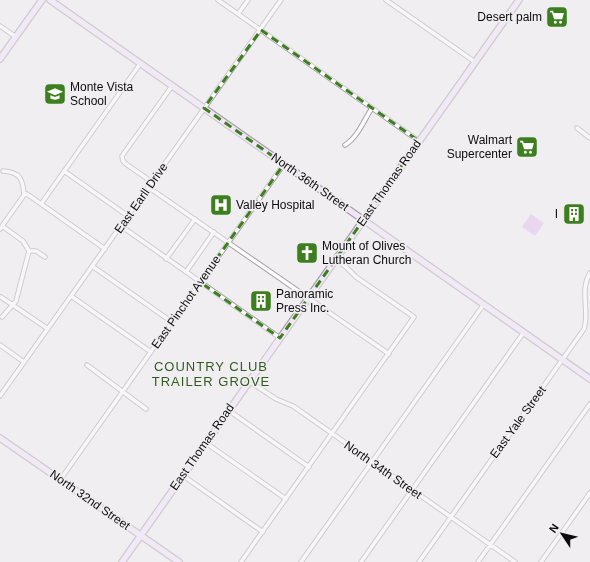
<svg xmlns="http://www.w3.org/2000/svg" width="590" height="562" viewBox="0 0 590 562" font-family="Arial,sans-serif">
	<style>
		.green { fill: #dfb8ec }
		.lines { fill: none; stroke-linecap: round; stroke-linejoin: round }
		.street-casing { stroke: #a4a1a5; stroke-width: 5.5 }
		.secondary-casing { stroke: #a4a1a5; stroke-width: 8 }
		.street { stroke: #fff; stroke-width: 3.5 }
		.secondary { stroke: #f2e3f8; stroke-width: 5.5 }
		.marked { fill: none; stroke: #3d7e1e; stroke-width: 3; stroke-dasharray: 8 5; stroke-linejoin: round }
		.labels { text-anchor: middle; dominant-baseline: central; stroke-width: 3.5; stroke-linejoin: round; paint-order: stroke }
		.poi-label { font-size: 12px; fill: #0d0c0d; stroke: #f1eef2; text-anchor: start }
		.street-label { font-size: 12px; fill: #0d0c0d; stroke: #f1eef2 }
		.neighbourhood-label { font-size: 13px; letter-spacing: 1px; fill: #325b20; stroke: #f1eef2 }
	</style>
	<rect width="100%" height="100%" fill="#f1eef2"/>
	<path class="green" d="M531 214 544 223 535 236 522 227Z"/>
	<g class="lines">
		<g class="street-casing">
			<path id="street" d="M218 0 419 141
				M386 0 475 62
				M238 14 248 0
				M0 26 16 37
				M577 128 590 138
				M345 145C358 137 364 120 372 108
				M3 171C20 172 23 179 24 195
				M64 171 128 216
				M152 182 126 164 123 161 122 156 172 86
				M148 187 389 354
				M24 195 27 194 105 249
				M41 204 140 64
				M2 226 23 241 29 251
				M121 226 280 338
				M0 229 24 195
				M29 251H36L45 257
				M166 259 195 219
				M92 266 172 322
				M186 272 214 232
				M71 296 151 352
				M1 297 48 329
				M2 317 16 301 29 251
				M0 345 24 362
				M87 365 146 409
				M249 381 276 399 293 406 515 562
				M0 396 281 0
				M228 410 309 467
				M206 443 286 499
				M182 475 263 532
				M60 480 284 164
				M241 562 414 317 356 277 346 267 335 259
				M301 562 484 304
				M361 562 524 332
				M419 562 584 329C590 311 579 291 590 273
				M478 562 590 404
				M541 562 590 493"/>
		</g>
		<g class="secondary-casing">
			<path id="secondary" d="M50 0 590 379
				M0 59 42 0
				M0 438 179 562
				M122 562 519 0"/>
		</g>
		<use href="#street" class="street"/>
		<use href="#secondary" class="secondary"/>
	</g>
	<path d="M0 0H590V562H0ZM261 30 419 141 280 338 200 282 284 164 204 108Z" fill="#f1eef2" fill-opacity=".55" fill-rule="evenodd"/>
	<path class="marked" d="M261 30 419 141 280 338 200 282 284 164 204 108Z"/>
	<defs>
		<g id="supermarket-square" transform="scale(1.15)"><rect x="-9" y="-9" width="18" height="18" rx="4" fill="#3d7e1e" stroke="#f1eef2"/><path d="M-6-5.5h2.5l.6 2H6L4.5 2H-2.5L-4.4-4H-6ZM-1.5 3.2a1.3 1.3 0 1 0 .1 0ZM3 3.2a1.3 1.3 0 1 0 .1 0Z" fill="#fff"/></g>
		<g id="school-square" transform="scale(1.15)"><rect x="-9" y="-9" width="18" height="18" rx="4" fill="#3d7e1e" stroke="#f1eef2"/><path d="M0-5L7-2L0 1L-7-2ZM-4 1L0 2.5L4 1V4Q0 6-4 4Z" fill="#fff"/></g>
		<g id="hospital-square" transform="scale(1.15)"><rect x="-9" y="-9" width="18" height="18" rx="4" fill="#3d7e1e" stroke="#f1eef2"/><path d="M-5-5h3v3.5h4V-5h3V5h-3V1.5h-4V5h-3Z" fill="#fff"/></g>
		<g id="building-square" transform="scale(1.15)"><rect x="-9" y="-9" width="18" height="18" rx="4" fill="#3d7e1e" stroke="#f1eef2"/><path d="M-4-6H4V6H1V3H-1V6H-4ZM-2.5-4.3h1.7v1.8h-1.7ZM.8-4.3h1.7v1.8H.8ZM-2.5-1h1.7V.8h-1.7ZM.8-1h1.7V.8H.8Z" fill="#fff"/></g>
		<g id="church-square" transform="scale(1.15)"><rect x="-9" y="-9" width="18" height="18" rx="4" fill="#3d7e1e" stroke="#f1eef2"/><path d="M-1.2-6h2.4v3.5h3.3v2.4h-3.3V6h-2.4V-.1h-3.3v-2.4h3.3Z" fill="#fff"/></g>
	</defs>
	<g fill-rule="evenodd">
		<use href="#supermarket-square" x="557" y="17"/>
		<use href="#school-square" x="55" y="94"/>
		<use href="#supermarket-square" x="527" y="147"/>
		<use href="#hospital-square" x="221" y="205"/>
		<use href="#building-square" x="574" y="214"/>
		<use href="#church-square" x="307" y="253"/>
		<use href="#building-square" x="261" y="301"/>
	</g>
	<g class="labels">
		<g class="poi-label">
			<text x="542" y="17" text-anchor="end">Desert palm</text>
			<text x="70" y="87">Monte Vista<tspan x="70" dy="14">School</tspan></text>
			<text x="512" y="140" text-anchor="end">Walmart<tspan x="512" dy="14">Supercenter</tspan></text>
			<text x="236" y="205">Valley Hospital</text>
			<text x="558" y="214" text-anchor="end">I</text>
			<text x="322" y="246">Mount of Olives<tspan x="322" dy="14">Lutheran Church</tspan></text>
			<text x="276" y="294">Panoramic<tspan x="276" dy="14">Press Inc.</tspan></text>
		</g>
		<g class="street-label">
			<text transform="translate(310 182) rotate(35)">North 36th Street</text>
			<text transform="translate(389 183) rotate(-55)">East Thomas Road</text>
			<text transform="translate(141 198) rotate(-55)">East Earll Drive</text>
			<text transform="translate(186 302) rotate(-55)">East Pinchot Avenue</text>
			<text transform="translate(518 422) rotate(-54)">East Yale Street</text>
			<text transform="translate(202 447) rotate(-55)">East Thomas Road</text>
			<text transform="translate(383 470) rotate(35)">North 34th Street</text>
			<text transform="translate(90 500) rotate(35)">North 32nd Street</text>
		</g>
		<g class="neighbourhood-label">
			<text x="211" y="366">COUNTRY CLUB<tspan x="211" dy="15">TRAILER GROVE</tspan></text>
		</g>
	</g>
	<g transform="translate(562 534) rotate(305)" stroke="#f1eef2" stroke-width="3" paint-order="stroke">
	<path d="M0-3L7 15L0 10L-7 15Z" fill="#0d0c0d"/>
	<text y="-6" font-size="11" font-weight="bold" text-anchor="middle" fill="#0d0c0d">N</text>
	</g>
</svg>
